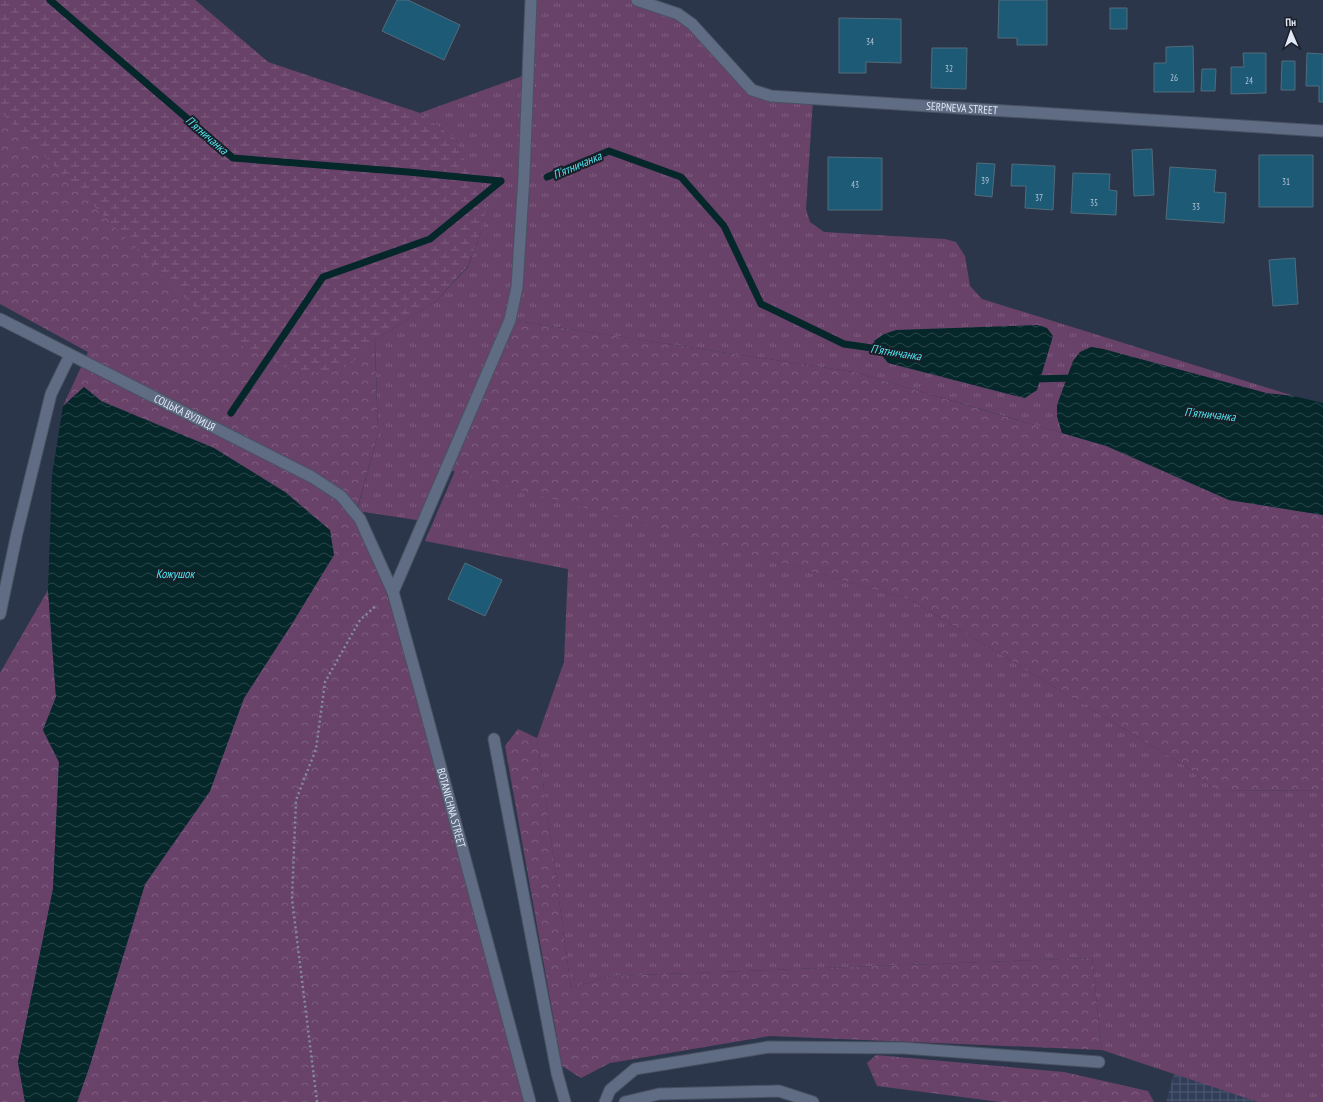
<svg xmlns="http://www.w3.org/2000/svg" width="1323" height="1102" viewBox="0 0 1323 1102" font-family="'PT Sans Narrow',sans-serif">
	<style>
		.industrial { fill: url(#industrial-grid) }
		.grass { fill: url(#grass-tufts) }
		.forest { fill: url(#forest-crowns) }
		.wetland { fill: url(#wetland-marsh) }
		.water { fill: url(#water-waves) }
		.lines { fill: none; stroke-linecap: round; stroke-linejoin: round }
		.stream { stroke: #05272a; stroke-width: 7 }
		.building { fill: #1d5a76; stroke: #516c7b }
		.service-casing { stroke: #495263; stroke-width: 13 }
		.minor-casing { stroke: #495263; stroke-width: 13 }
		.path { stroke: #838b9d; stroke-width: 2.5; stroke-dasharray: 2 3; stroke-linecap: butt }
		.service { stroke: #606c83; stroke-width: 11 }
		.minor { stroke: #606c83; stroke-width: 11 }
		.labels { text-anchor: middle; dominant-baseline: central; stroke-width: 4; stroke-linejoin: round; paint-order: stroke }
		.number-label { font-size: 9px; fill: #b0c4d6 }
		.street-label { font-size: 11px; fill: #e1e8f6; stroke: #191e27 }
		.water-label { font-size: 12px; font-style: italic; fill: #4de5ef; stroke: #191e27 }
	</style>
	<defs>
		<pattern id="industrial-grid" width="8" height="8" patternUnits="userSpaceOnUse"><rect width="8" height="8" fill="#323e59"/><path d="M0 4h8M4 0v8" fill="none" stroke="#4f5a71"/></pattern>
		<pattern id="grass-tufts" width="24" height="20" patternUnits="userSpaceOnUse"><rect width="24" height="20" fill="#69426a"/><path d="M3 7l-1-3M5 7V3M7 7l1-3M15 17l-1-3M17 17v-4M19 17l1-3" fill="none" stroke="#7e5d80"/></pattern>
		<pattern id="forest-crowns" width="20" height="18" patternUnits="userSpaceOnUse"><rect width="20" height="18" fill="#69426a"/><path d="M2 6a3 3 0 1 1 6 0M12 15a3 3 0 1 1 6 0" fill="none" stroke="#7e5d80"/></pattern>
		<pattern id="wetland-marsh" width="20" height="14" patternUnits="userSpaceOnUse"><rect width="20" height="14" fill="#69426a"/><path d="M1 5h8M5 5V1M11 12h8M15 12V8" fill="none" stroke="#7e5d80"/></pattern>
		<pattern id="water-waves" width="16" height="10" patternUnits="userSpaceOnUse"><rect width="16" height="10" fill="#05272a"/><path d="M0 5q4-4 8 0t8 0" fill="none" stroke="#29464a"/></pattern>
	</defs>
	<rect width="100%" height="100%" fill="#2c364b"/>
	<path class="industrial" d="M1174 1074 1258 1102H1166Z"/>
	<path class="grass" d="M531 0H637L678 14 752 90 813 99 806 209 810 222 824 232 945 239 956 242 965 256 970 286 982 299 1294 396 1266 393 1103 349 1091 347 1057 416 1062 433 854 372 510 320 423 521 357 511 378 434 375 340 437 300 468 267 482 229 456 139 420 113 528 74Z
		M455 471 909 599 1187 767 1215 790 1323 791V1102H1258L1102 1050 1092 958 610 976 571 988 537 738 564 662 568 569 425 541Z"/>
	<path class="forest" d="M0 0H195L368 147 378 434 354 520 387 594 418 703 525 1102H77L90 1065 145 884 210 791 244 698 295 619 101 401 84 387 63 406 88 352 0 304Z
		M510 320 854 372 1106 446 1229 500 1323 515V791L1215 790 1187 767 909 599 446 469Z
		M48 590 56 697 43 730 59 762 53 889 18 1062 25 1102H0V673Z
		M518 729 537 738 571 988 610 976 1092 958 1102 1050 770 1036 610 1063 581 1078 562 1066 505 746Z
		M876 1055 1064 1072 1148 1091 1154 1102H1000L877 1086 867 1063Z"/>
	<path class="wetland" d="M0 0H195L268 62 420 113 456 139 485 212 482 229 468 266 437 300 375 340 349 366 318 373 287 368 242 346 219 331 180 293 0 111Z"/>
	<path class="water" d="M1038 325 1047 328 1053 336 1037 390 1025 398 1016 396 888 363 877 349 874 341 884 334 896 330Z
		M1091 347 1103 349 1266 393 1294 396 1323 403V515L1229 500 1107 446 1062 433 1057 416V405L1073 361 1080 352Z
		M84 387 101 401 214 448 285 492 330 530 334 555 295 619 244 698 210 791 145 884 90 1065 77 1102H25L18 1062 53 889 59 762 43 730 56 697 48 590 52 475 63 406Z"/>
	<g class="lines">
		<path class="stream" d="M50 0 233 158 408 172 501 181
			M547 177 609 151 681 177 724 226 761 304 844 344 886 350
			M1031 379 1076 378
			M231 413 323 277 430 239 501 181"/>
	</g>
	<path class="building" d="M397 0H408L460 25 444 60 382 31Z
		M999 0H1047V45H1017V38H998Z
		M1110 8H1127V29H1110Z
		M839 18 901 19V63L866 62V73H839Z
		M1193 46 1194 92H1154V63H1166V47Z
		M932 48H967L966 89 931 88Z
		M1243 53H1266V93L1231 94V67H1244Z
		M1307 53 1323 54V102H1319V86H1306Z
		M1282 61H1295V90H1281Z
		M1202 69H1216L1215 91H1201Z
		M1152 149 1154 195 1134 196 1132 150Z
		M1259 155H1313V207H1259Z
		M828 157 882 158V210H828Z
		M977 163 995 164 992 197 975 195Z
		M1012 164 1055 166 1053 210 1025 208 1026 186H1011Z
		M1170 167 1216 170 1214 192 1226 193 1224 223 1166 219Z
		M1073 173 1110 174 1109 190 1117 191 1116 215 1071 213Z
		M1295 258 1298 304 1273 306 1269 260Z
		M465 563 502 580 485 616 448 599Z"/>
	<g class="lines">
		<g class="service-casing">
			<path id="service" d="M393 592 510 320 517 287 524 176 531 0
				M0 614 17 533 51 394 70 355
				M494 739 557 1073 565 1102
				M605 1102 610 1090 635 1069 769 1047 903 1048 1099 1062
				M625 1102 659 1094 779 1091 813 1102"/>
		</g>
		<g class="minor-casing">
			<g id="minor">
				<path id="s1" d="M637 0 678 14 692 24 752 90 771 96 1323 131"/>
				<path id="s2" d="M0 319 312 477 341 496 360 519 393 592 423 701 530 1102"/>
			</g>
		</g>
		<path class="path" d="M317 1102 292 899 296 800 316 749 325 682 360 620 377 605"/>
		<use href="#service" class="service"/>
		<use href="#minor" class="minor"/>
	</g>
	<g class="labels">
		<g class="number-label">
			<text x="870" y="41">34</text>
			<text x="949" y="68">32</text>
			<text x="1174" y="77">26</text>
			<text x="1249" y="80">24</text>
			<text x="985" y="180">39</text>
			<text x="1286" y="181">31</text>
			<text x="855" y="184">43</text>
			<text x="1039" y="197">37</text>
			<text x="1094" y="202">35</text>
			<text x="1196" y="206">33</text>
		</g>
		<g class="street-label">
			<text stroke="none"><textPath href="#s1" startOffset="361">SERPNEVA STREET</textPath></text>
			<text stroke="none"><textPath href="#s2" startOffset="207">СОЦЬКА ВУЛИЦЯ</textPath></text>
			<text stroke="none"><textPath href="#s2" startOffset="718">BOTANICHNA STREET</textPath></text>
		</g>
		<g class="water-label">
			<text transform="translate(207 135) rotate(41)">П'ятничанка</text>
			<text transform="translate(577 165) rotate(-23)">П'ятничанка</text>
			<text transform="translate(896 352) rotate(9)">П'ятничанка</text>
			<text transform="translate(1210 414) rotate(6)">П'ятничанка</text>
			<text x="175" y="573">Кожушок</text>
		</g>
	</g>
	<g transform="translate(1291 32) rotate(358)" stroke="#191e27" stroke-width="3" paint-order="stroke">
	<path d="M0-3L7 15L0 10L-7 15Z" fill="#e1e8f6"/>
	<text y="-6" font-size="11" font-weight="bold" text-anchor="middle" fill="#e1e8f6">Пн</text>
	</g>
</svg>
